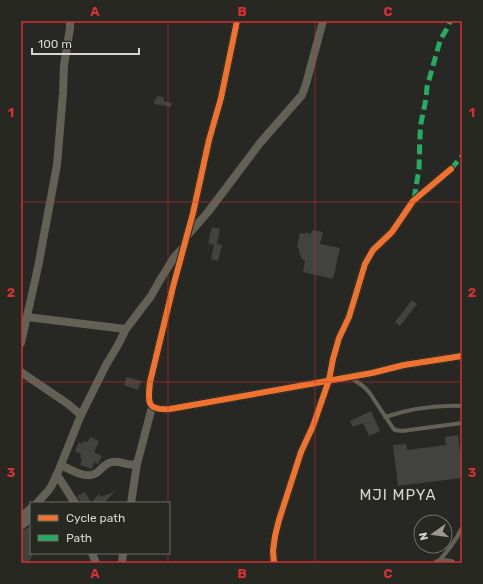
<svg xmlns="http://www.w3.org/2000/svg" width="483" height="584" viewBox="0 0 483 584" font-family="Rubik,sans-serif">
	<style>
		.building { fill: #42423f }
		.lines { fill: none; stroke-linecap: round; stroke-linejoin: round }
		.service { stroke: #626156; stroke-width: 4 }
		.minor { stroke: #626156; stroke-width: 8 }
		.quiet { stroke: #26ab63; stroke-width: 5; stroke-dasharray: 10 5; stroke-linecap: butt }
		.cycleway-casing { stroke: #282823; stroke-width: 8 }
		.cycleway { stroke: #ef722f; stroke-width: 6 }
		.grid { fill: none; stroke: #d63130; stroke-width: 1; stroke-opacity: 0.55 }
		.labels { text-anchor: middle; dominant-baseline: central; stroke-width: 4; stroke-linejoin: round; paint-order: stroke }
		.quarter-label { font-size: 15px; letter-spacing: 1px; fill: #d5d4d1; stroke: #282823 }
		.neatline { fill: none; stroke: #d63130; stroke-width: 1.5 }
		.grid-label { font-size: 13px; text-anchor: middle; font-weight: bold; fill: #d63130 }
	</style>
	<rect width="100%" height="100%" fill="#272724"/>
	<path class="building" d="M157 96 164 97V101L172 103 171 107 154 104 155 99H156Z
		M212 227 220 229 217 244 222 245 218 261 211 259 214 245 208 243Z
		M312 230 323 232 320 244 340 248 333 279 303 272 305 261 302 259 299 252V248H297L300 233 305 234V232L311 234Z
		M412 300 417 304 400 326 395 322Z
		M127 377 141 381 138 390 124 385Z
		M371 411 380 431 369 436 363 423 353 427 350 421Z
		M458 435 462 467V478L398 486 393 445 406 444 407 450 446 445 445 437Z
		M90 437 99 441 94 452 102 456 98 464 94 462 92 469 80 465 82 459 80 458 81 454 75 451 79 442 83 444V441L88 442Z
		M115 491 104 503H81L77 496 85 492 91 503 99 494 101 497Z
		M29 527 31 529V553H34L28 563H21V546L23 542 21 540V531L24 530Z"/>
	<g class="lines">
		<path class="service" d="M350 377 363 386 369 392 393 428 395 430 402 431 462 423
			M385 417C410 409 436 405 462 406
			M438 562C448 551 455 542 462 528"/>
		<path class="minor" d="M237 21 221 98 209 140 193 213 173 287 150 382C148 402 146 411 170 409L372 373 404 365 462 356
			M188 235 208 212 260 143 302 95 306 84 323 21
			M27 317 117 328 126 329
			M21 343 38 267 57 165 63 93 64 65 70 28V21
			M21 372 68 404 81 415
			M63 466C73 471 89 481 99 471 103 467 106 463 112 462 117 461 122 463 127 464 130 465 134 464 137 464
			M59 478 75 503
			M37 503 48 491 52 485 58 472 81 415 106 365 118 345 126 329 151 296 160 280 175 256 183 248
			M131 503 137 464 152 407
			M21 517 31 508
			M21 526 31 518
			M92 553 96 563
			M122 563 123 553
			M274 563 273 551 275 536 279 520 301 452 313 426 329 380 333 359 339 338 349 317 365 264 373 250 392 232 413 201 451 169
			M438 563 443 562 451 563"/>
		<path class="quiet" d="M451 169 462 156
			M414 199 419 169 420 135 421 123 426 99 427 87 440 41C443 34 448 29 450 21"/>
		<g class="cycleway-casing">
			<path id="cycleway" d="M237 21 221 98 209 140 193 213 173 287 150 382C148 402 146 411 170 409L372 373 404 365 462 356
				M274 563 273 551 275 536 279 520 301 452 313 426 329 380 333 359 339 338 349 317 365 264 373 250 392 232 413 201 451 169"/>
		</g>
		<use href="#cycleway" class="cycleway"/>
	</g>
	<path class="grid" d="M168 21V503M315 21V563M21 202H462M21 382H462M168 553V563"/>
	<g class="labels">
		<g class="quarter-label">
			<text x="398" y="495">MJI MPYA</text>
		</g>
	</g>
	<rect width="483" height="584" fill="none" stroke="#282823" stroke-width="44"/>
	<rect x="30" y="502" width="140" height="52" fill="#282823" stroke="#6d6d69"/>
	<rect x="38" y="515" width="20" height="6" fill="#ef722f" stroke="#6d6d69"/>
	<text x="66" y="522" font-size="12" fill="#d5d4d1">Cycle path</text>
	<rect x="38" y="535" width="20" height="6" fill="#26ab63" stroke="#6d6d69"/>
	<text x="66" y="542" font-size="12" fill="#d5d4d1">Path</text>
	<g transform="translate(433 534) rotate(256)"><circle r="19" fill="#282823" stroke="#6d6d69"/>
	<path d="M0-3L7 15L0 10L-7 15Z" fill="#989794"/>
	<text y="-6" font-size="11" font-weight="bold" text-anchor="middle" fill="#d5d4d1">N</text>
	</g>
	<path d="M32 48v6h107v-6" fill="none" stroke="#d5d4d1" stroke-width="2"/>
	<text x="38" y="48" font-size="12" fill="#d5d4d1" stroke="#282823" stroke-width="3" paint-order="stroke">100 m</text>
	<rect x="22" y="22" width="439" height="540" class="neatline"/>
	<g class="grid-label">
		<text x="95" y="16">A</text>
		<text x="242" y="16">B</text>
		<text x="388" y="16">C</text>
		<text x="11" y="117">1</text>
		<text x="472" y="117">1</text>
		<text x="11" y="297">2</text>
		<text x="472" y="297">2</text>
		<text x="11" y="477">3</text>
		<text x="472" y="477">3</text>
		<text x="95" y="578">A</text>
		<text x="242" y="578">B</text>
		<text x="388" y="578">C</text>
	</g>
</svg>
